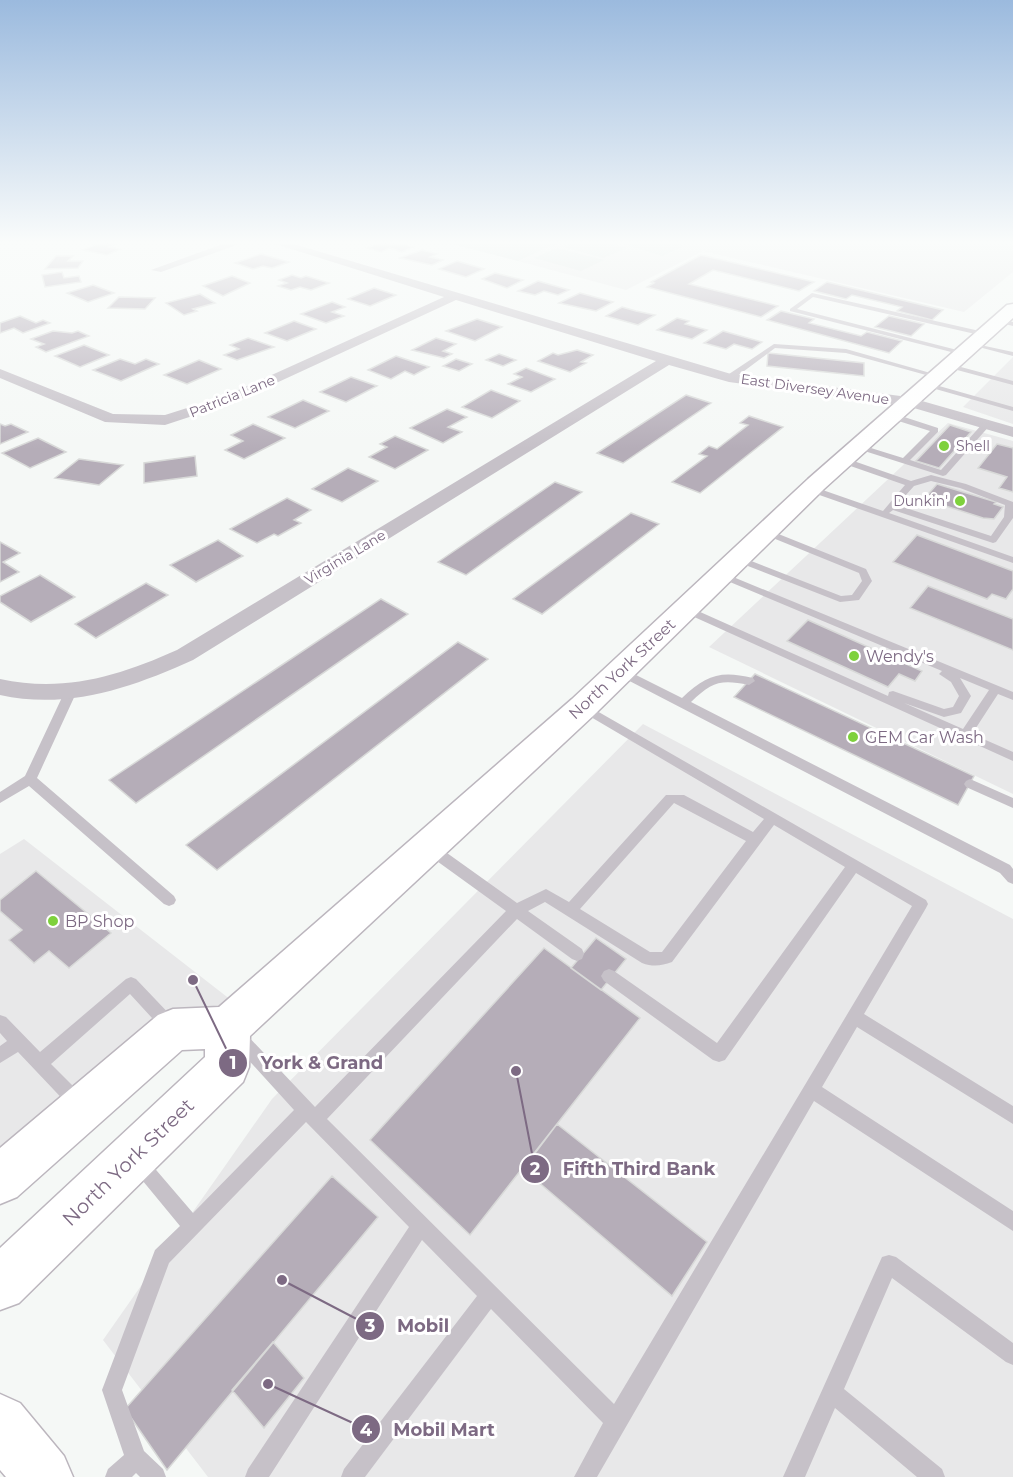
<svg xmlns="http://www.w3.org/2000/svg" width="1013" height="1477" viewBox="0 0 1013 1477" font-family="Montserrat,sans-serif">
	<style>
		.built { fill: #e8e8e9 }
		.green { fill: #d5dcdb }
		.building { fill: #b5adb8; stroke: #d8d9d8; stroke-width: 1.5 }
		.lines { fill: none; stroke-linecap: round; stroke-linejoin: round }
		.secondary-casing { stroke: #bcb6be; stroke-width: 3 }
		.lane { fill: #c6c1c8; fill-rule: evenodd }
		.street { fill: #c6c1c8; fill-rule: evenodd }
		.secondary { fill: #fff; fill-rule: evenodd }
		.poi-dot { fill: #7ed13c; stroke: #fff; stroke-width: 2 }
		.labels { text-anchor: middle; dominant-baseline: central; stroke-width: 6; stroke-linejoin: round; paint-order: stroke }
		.far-street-label { font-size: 14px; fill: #7d6a83; stroke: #fff }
		.far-poi-label { font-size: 14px; fill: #7d6a83; stroke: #fff; text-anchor: start }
		.poi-label { font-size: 16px; fill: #7d6a83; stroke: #fff; text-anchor: start }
		.street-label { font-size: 16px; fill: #7d6a83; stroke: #fff }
		.near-street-label { font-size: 20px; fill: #7d6a83; stroke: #fff }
		.leader { fill: none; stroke: #7d6a83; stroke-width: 2 }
		.callout-dot { fill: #7d6a83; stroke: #fff; stroke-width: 2 }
		.mark-label { font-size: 18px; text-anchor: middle; font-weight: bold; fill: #fff }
		.callout-label { font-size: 18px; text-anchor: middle; font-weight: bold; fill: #7d6a83; stroke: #fff; stroke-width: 6; stroke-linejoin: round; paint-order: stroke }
	</style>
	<rect width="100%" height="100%" fill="#f5f8f6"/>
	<path class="built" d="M560 242H1013V272L964 312 703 251 626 290 518 261Z
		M1013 357V424L963 407Z
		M948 423 1013 441V794L709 647Z
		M643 724 1013 919V1477H208L103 1340 272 1099Z
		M24 839 231 1000 0 1203V854Z"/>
	<path class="green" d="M444 242H560L518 261Z
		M574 242H604L627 248 603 258 563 247Z
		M617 242H671L685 246 662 256Z
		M557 248 604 260 581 271 534 258Z"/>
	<path class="building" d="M102 242H120L109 247 120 249 107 255 83 250Z
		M382 242H396L413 247 402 252 390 248 381 252 367 248Z
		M422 250 437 254 430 257 443 260 432 265 400 258Z
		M261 254 289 262 272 268 263 266 253 269 235 263Z
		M701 255 814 282 799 291 713 270 689 284 778 306 761 317 647 287 654 283 651 282Z
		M56 256H73L68 261H83L78 268 45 269Z
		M457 261 484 269 466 277 439 269Z
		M62 272 64 278 79 276 81 282 45 287 42 275Z
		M495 273 523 280 507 288 482 279Z
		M292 275 301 278 306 276 329 283 311 290 300 287 291 290 278 286 287 283 279 280Z
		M232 276 250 283 223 296 203 286Z
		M538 281 569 290 558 295 544 291 535 295 518 291Z
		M827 282 943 310 932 320 897 311 902 307 852 295 846 299 814 291Z
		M93 285 114 293 88 302 67 293Z
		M374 288 396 295 370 306 348 299Z
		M580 293 613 302 596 311 559 303Z
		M200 294 215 303 193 309 197 311 184 315 166 303Z
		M119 297 155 298 145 309 108 308Z
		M332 302 345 307 332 312 344 316 326 323 301 314Z
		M622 307 636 311 655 315 638 325 606 316Z
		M781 311 814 319 809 323 861 336 867 332 902 341 889 353 767 320Z
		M20 316 36 323 43 320 50 323 23 333 14 328 0 333V323Z
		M889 316 924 324 911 336 875 327Z
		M677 318 689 321 685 324 707 330 692 339 657 330Z
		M477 319 502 327 475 341 446 331Z
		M294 321 316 329 287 341 265 333Z
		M53 331 72 333 78 331 89 336 46 352 36 347 44 344 31 339Z
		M723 331 762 342 752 349 734 344 726 349 704 343Z
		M248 338 274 347 237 360 224 355 239 349 230 345Z
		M436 338 456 344 443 351 452 354 444 358 412 350Z
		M84 345 109 355 80 367 55 356Z
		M577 350 593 355 581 362 586 363 570 372 538 361 553 353 558 355Z
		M768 353 864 363V376L767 366Z
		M499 354 516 360 503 366 486 360Z
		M396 356 429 367 414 375 405 371 391 379 368 370Z
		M120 359 135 364 146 359 159 364 121 381 93 370Z
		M456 359 472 364 459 371 443 366Z
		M199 360 221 369 187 384 164 375Z
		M526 368 555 379 531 392 508 384 522 377 514 374Z
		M351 377 377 386 346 402 320 392Z
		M491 390 520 401 492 418 462 407Z
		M686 395 711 403 623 463 597 453Z
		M303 400 329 411 295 428 268 417Z
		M447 409 467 417 448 427 462 432 443 443 410 428Z
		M749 416 783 427 700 493 672 482 707 456 699 454 709 446 717 449 748 425 740 423Z
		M0 424 5 426 11 424 28 432 0 444Z
		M253 424 285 438 244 459 225 450 243 441 231 435Z
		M950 425 971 432 939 468 916 461Z
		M395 436 428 450 395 469 369 457 387 447 380 444Z
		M38 438 66 452 30 468 2 453Z
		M997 444 1013 448V492L999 488 1007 477 978 468Z
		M195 456 197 476 144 483V463Z
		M79 459 123 465 99 485 55 478Z
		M348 468 378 481 342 502 312 489Z
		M555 482 582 492 466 575 438 562Z
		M937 484 996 502 994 504 1003 507 994 519 983 518 924 499Z
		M287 498 311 510 294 520 301 523 278 536 274 534 257 543 230 529Z
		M631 513 659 524 542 614 513 599Z
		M917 535 1013 571V589L1006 599 992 594 987 599 893 562Z
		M218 540 243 556 196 582 170 565Z
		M0 542 20 553 3 562 19 572 0 582Z
		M40 575 75 597 31 622 0 602V596Z
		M146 583 168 595 96 638 75 624Z
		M928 586 1013 619V650L910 608Z
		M381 599 408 614 136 803 109 780Z
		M808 620 922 671 915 681 899 674 888 687 787 641Z
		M458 642 488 659 217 870 186 845Z
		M755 674 974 776 958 805 734 697Z
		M36 871 111 933 69 968 49 951 34 963 9 940 22 930 0 911V900Z
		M596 938 626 959 601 990 571 968Z
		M544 948 640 1018 470 1235 370 1140Z
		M557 1124 707 1242 672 1296 523 1169Z
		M332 1176 378 1217 167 1470 125 1409Z
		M273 1342 304 1378 264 1428 232 1390Z"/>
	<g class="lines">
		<g class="secondary-casing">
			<path id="secondary" d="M1013 304V318L824 489 594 715 250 1036 249 1067 243 1082 19 1303 0 1310V1248L205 1057V1049L182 1050 17 1197 0 1204V1148L158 1015 173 1009 219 1007 572 699 808 479 1007 305Z
				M0 1394 20 1403 64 1456 73 1477H6L0 1470Z"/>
		</g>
		<path class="lane" d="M812 293 984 332 987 334 984 336 813 297 797 309 965 352 966 353 963 355 790 311V309Z
			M999 319 1013 322V326L997 322V320Z
			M971 343 1013 352V356L971 345Z
			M774 344 846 349 941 376 937 378 846 353 775 348 732 380H726V376Z
			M946 363 1013 381V385L946 367Z
			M925 382 1013 407V411L925 386Z
			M889 414H895L938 428V432L910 460 941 470 984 422 991 424 946 475 943 476 855 448V444H858L903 458 930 431 889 418Z
			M839 458H845L911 481 931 475 966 484 1013 502V518L996 542 993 543 893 510 889 513 1013 557V563L808 491V487H814L883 511 905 485 839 462ZM931 481 960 488 1005 505 1004 517 991 536 897 505 914 486Z
			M766 529 866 569 872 581 859 600 840 602 735 561V557H741L841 596 852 595 862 581 859 573 763 534V530Z
			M721 572 1013 692V700L998 694 972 734 1013 752V761L681 611 680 609 681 607H689L888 696 889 692 893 691 944 709 953 707 959 696 951 682 939 674 942 671 718 577V573ZM960 678 989 690 963 729 904 703 944 717 961 713 971 696Z
			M620 667 682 698C706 675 720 670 753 678L755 681 749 685C720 679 712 682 691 702L1010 865 1013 869V884L1008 882 1000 873 616 674 614 671 616 668Z
			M71 687 77 691 37 778 174 896 176 900 174 904 169 906 164 904 29 786 0 803V792L25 776 65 691Z
			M583 703 926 900 928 904 926 908 864 1014 1013 1106V1124L857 1027 822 1087 1013 1211V1231L814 1101 597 1477H574L603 1423 491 1309 365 1477H341L344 1469 477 1296 422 1240 269 1477H245L248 1469 409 1227 306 1122 169 1263 122 1390 144 1451 163 1469 166 1477H140L136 1473 132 1477H105L108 1469 124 1455 102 1390 155 1250 180 1226 133 1169 130 1163 133 1157 139 1154 145 1157 193 1213 294 1110 233 1043 231 1038 233 1033 239 1030 245 1033 315 1107 506 911 423 851 421 847 423 843 428 842 433 843 517 903 546 889 569 902 666 795H684L753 832 764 819 579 710 577 707 579 704ZM674 803 746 841 662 952H650L580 909ZM774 825 845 867 717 1043 614 971 609 969 604 971 601 976 604 981 713 1060 719 1062 725 1060 856 873 912 906 614 1404 327 1119 517 919 572 959 577 961 582 959 584 954 582 949 528 911 545 902 642 963C653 967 661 966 672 962Z
			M970 779 1013 798V808L966 787 964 784 966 781Z
			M131 977 136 979 175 1020 177 1025 175 1030 169 1032 163 1030 130 994 51 1064 84 1097 86 1103 84 1109 78 1111 72 1109 18 1052 0 1063V1046L7 1041 0 1033V1015L6 1017 40 1052 126 979Z
			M889 1255 896 1257 1013 1343V1365L1006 1362 892 1278 844 1389 942 1469 945 1477H917L835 1408 805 1477H783L882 1257Z"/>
		<path class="street" d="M228 242H245L161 272 151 270Z
			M269 242H287L731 374 908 397 1013 427V437L907 406 729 382 669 365 193 660C131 688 68 710 0 695V679C64 693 119 676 177 650L656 361 456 300 235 402 165 425 105 422 0 378V369L113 414 165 415 225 396 444 297Z"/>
		<use href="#secondary" class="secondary"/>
	</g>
	<linearGradient id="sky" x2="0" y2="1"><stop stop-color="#9bbade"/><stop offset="0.54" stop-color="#fafcfb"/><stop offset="1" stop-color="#fafcfb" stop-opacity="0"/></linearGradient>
	<rect width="1013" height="449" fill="url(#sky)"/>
	<g class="poi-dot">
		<circle cx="944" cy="446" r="6"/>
		<circle cx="960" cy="501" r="6"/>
		<circle cx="854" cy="656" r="6"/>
		<circle cx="853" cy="737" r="6"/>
		<circle cx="53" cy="921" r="6"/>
	</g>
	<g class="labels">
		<g class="far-street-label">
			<text transform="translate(815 389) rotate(8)">East Diversey Avenue</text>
			<text transform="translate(232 396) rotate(-22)">Patricia Lane</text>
			<text transform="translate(345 557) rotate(-31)">Virginia Lane</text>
		</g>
		<g class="far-poi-label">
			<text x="956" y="446">Shell</text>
			<text x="948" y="501" text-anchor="end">Dunkin'</text>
		</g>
		<g class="poi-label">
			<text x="866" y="656">Wendy's</text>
			<text x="865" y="737">GEM Car Wash</text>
			<text x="65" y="921">BP Shop</text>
		</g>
		<g class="street-label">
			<text transform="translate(622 669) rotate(-43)">North York Street</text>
		</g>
		<g class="near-street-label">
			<text transform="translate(128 1162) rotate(-44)">North York Street</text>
		</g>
	</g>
	<path class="leader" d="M193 980L233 1063M516 1071L535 1169M282 1280L370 1326M268 1384L366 1429"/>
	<g class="callout-dot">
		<circle cx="193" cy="980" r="6"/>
		<circle cx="516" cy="1071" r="6"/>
		<circle cx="282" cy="1280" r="6"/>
		<circle cx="268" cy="1384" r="6"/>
		<circle cx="233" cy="1063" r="15"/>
		<circle cx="535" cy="1169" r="15"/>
		<circle cx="370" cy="1326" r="15"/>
		<circle cx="366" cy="1429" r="15"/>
	</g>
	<g class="mark-label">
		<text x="233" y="1069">1</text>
		<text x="535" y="1175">2</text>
		<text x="370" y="1332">3</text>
		<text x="366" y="1436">4</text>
	</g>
	<g class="callout-label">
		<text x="322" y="1069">York &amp; Grand</text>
		<text x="639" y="1175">Fifth Third Bank</text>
		<text x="423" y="1332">Mobil</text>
		<text x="444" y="1436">Mobil Mart</text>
	</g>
</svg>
